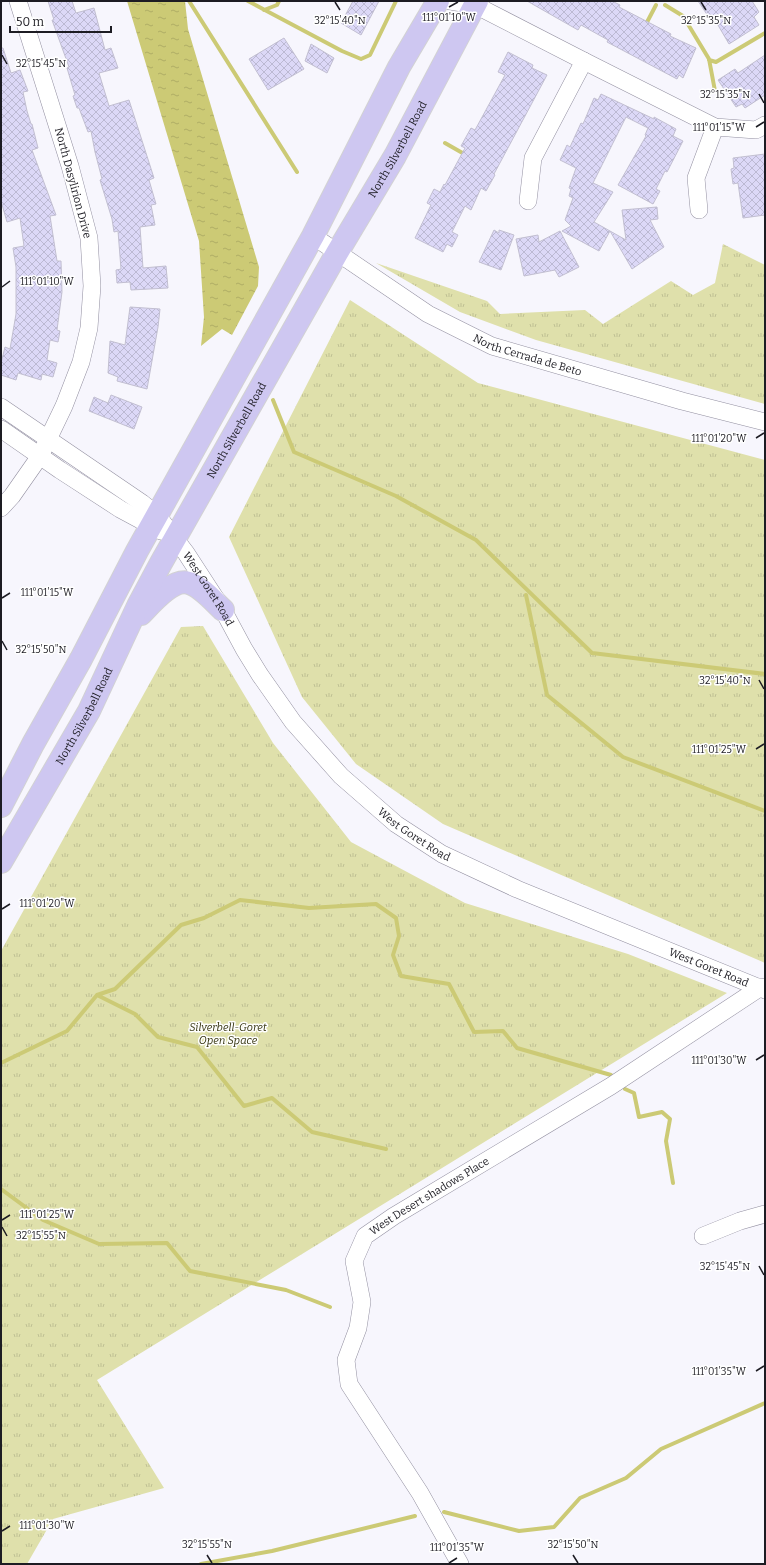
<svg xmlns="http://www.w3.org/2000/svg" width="766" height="1565" viewBox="0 0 766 1565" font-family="Bitter,serif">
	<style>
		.park { fill: url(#park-tufts) }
		.water { fill: url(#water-ripples) }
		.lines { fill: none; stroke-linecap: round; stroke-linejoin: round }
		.stream { stroke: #ccca75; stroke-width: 4 }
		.building { fill: url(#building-cross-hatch); stroke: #c2bfd1 }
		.minor-casing { stroke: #9390a1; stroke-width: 18 }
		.major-casing { stroke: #d2d2d3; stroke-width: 24 }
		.minor { stroke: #fff; stroke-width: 17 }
		.major { stroke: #cec7f1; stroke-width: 22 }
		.ticks { fill: none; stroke: #1d1c23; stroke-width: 1.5 }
		.labels { text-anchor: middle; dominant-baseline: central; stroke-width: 3; stroke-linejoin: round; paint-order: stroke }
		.street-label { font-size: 11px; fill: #1d1c23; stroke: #fff }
		.park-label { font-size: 11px; font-style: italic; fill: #35340f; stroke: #fff }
		.ticks-label { font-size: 10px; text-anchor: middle; fill: #1d1c23; stroke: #fff; stroke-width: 3; stroke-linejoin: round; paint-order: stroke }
	</style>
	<defs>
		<pattern id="park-tufts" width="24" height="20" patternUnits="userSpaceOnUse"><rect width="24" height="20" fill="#dfe0ab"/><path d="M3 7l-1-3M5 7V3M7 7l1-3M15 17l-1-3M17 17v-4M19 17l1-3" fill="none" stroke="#bfc093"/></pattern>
		<pattern id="water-ripples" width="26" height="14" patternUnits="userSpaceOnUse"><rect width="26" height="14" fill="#ccca75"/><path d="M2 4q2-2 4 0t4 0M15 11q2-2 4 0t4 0" fill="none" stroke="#afad65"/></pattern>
		<pattern id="building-cross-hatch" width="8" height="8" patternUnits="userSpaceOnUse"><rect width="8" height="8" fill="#dcd8f7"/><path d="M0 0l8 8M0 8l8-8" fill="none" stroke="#bcb9d3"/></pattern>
	</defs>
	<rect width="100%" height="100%" fill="#f7f6fd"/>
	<path class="park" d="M723 244 765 265V404L536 340 460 312 376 263 487 301 500 314 585 310 603 324 671 281 693 295 715 283Z
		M350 300 478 383 765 460V963L443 824 356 764 302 697 229 537Z
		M203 626 273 743 351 842 465 903 628 954 727 993 97 1380 164 1488 53 1519 27 1564H1V951L181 627Z"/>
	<path class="water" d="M127 1H185L188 29 259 267 258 286 232 335 222 329 201 346 204 317 199 241Z"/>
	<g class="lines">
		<path class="stream" d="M189 1 297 172
			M248 1 342 51 361 59 370 55 396 1
			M665 5 683 16 709 59 715 91
			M264 10 277 5 279 1
			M645 26 656 5
			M709 60 716 62 765 33
			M445 143 466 155
			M273 400 294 452 396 496 476 540 592 653 765 674
			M526 595 547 695 623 757 765 811
			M97 995 135 1014 158 1037 197 1047 244 1106 272 1098 312 1132 386 1149
			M1 1063 67 1031 97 995 115 989 181 925 204 918 240 900 309 908 376 904 396 918 399 936 393 955 401 976 449 984 474 1032 503 1031 517 1048 611 1075
			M625 1089 634 1093 639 1117 662 1112 670 1119 666 1141 673 1183
			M1 1189 43 1220 99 1244 167 1243 190 1271 286 1290 330 1307
			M444 1512 519 1531 554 1527 580 1498 626 1478 661 1449 765 1403
			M201 1564 272 1551 415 1516"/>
	</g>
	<path class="building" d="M48 1H72L76 13 94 8 105 50 111 48 118 68 99 73 109 106 129 100 154 178 149 180 156 204 151 205 155 225 140 227 143 268 166 266 168 288 131 290 130 282 117 283 116 270 121 269 118 231 114 232 112 219 100 180 102 179 95 152 91 131 88 132 79 108H77L73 96 75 95 67 68 69 67 52 20H54Z
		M353 1H379L361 35 341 23Z
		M527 1H612L620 5 619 7 671 34 670 36 696 48 683 78 679 75 677 79 607 42 608 40 581 25 578 30Z
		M698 1H752L759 12 754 17 759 25 729 44 715 20 712 22Z
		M284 38 304 69 268 90 249 59Z
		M311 44 334 58 327 73 305 61Z
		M1 48H3L11 73 20 70 28 91 23 92 27 111 31 124H32L38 148 32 150 56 215 50 216 57 261H61L62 292 57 330 60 331 58 342 50 340 47 360 57 363 53 377 42 374 41 380 18 373 16 380 1 375V363L5 347 10 349 16 314V267L13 248 24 246 20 218 7 222 1 201Z
		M508 52 533 65 532 68 547 75 494 174 495 175 486 191 481 188 471 210 465 206 452 232 458 235 452 247 447 244 443 252 415 238 431 205 427 203 434 189 440 192 444 184 445 185 465 148 461 146 471 128 475 130 505 75 498 72Z
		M765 55V95L745 108 742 104 736 107 718 80 735 69 738 73Z
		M601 94 654 119V117L676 129 673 136 683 141 667 172 665 171 656 189 660 191 653 204 618 185 646 136 645 135 648 128 626 117 593 183 613 192 594 222 610 231 599 251 562 231 571 226 565 220 573 198 569 196 571 189 569 188 576 168 560 160 567 145 570 147 581 123 583 124 594 98 598 100Z
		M765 154V215L743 218 738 183 733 184 731 169 734 168 733 158Z
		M657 207 658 219 650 220 664 247 632 269 610 231 626 240 622 210Z
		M494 230 499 233V230L514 235 501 270 479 262Z
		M560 231 579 267 559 277 555 270 524 276 516 239 538 235 539 242Z
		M130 307 160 309 158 327 147 389 117 381 118 377 108 373 110 341 125 345Z
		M111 395 142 407 134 429 89 411 94 397 108 403Z"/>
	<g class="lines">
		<g class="minor-casing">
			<g id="minor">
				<path d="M450 1 475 5 584 61 533 158 528 201"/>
				<path d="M584 61 715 127 756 130 765 125"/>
				<path d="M699 210 696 178 715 127"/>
				<path id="s1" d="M313 236 428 314 492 346 682 401 765 422"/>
				<path id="s2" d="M1 407 142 503 157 515 186 553 223 610 244 649 260 675 293 722 341 776 396 824 442 854 517 889 765 990"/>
				<path d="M1 429 60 470 120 509 161 531"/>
				<path d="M1 508 12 496 40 456 64 406 81 362 89 328 92 286 89 238 70 166 18 1"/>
				<path d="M703 1236 740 1221 765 1214"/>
				<path id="s3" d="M460 1564 420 1493 349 1384 346 1360 358 1328 362 1302 354 1261 365 1236 394 1216 611 1086 761 987"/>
			</g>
		</g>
		<g class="major-casing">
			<g id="major">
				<path d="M141 614C151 604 172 578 189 583 202 587 213 601 223 610"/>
				<path d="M1 806 33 744 81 659 137 551 313 236 399 67 438 1"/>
				<path id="s4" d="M1 862 89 711 138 606 161 563 337 253 395 156 477 1"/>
			</g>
		</g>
		<use href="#minor" class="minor"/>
		<use href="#major" class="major"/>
	</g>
	<path class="ticks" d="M335 2 340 10M701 2 706 10M449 7 458 2M2 55 7 64M759 94 764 103M756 127 764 122M2 287 10 281M756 438 764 433M2 598 10 593M2 641 7 650M759 680 764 689M756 749 764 744M2 909 10 904M756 1060 764 1055M2 1220 10 1215M2 1227 7 1236M759 1266 764 1275M756 1371 764 1366M2 1531 10 1526M207 1555 212 1563M573 1555 578 1563M449 1563 457 1558"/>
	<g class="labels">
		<g class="street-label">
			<text stroke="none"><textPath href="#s4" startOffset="816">North Silverbell Road</textPath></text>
			<text transform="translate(73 183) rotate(75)">North Dasylirion Drive</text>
			<text stroke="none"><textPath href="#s1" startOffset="247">North Cerrada de Beto</textPath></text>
			<text stroke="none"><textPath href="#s4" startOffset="492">North Silverbell Road</textPath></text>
			<text stroke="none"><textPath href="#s2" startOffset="280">West Goret Road</textPath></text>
			<text stroke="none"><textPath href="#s4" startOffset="168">North Silverbell Road</textPath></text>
			<text stroke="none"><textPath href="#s2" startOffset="604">West Goret Road</textPath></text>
			<text stroke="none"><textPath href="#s2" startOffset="928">West Goret Road</textPath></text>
			<text stroke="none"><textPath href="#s3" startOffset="441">West Desert shadows Place</textPath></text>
		</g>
		<g class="park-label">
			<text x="228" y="1027">Silverbell-Goret<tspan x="228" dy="13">Open Space</tspan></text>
		</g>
	</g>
	<g class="ticks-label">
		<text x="449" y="21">111°01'10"W</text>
		<text x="340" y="24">32°15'40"N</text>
		<text x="706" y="24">32°15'35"N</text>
		<text x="41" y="67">32°15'45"N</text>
		<text x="725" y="98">32°15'35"N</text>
		<text x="719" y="131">111°01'15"W</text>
		<text x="47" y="285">111°01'10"W</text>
		<text x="719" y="442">111°01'20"W</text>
		<text x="47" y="596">111°01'15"W</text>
		<text x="41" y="653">32°15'50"N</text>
		<text x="725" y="684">32°15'40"N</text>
		<text x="719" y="753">111°01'25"W</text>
		<text x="47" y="907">111°01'20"W</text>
		<text x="719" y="1064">111°01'30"W</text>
		<text x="47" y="1218">111°01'25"W</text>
		<text x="41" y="1239">32°15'55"N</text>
		<text x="725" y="1270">32°15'45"N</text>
		<text x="719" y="1375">111°01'35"W</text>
		<text x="47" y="1529">111°01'30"W</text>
		<text x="207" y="1548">32°15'55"N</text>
		<text x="573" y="1548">32°15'50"N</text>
		<text x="457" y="1551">111°01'35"W</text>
	</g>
	<rect width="766" height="1565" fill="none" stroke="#1d1c23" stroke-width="4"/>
	<path d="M10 26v6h101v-6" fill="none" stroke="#1d1c23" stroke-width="2"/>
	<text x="16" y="26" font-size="12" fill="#1d1c23" stroke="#ffffff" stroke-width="3" paint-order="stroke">50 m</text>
</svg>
